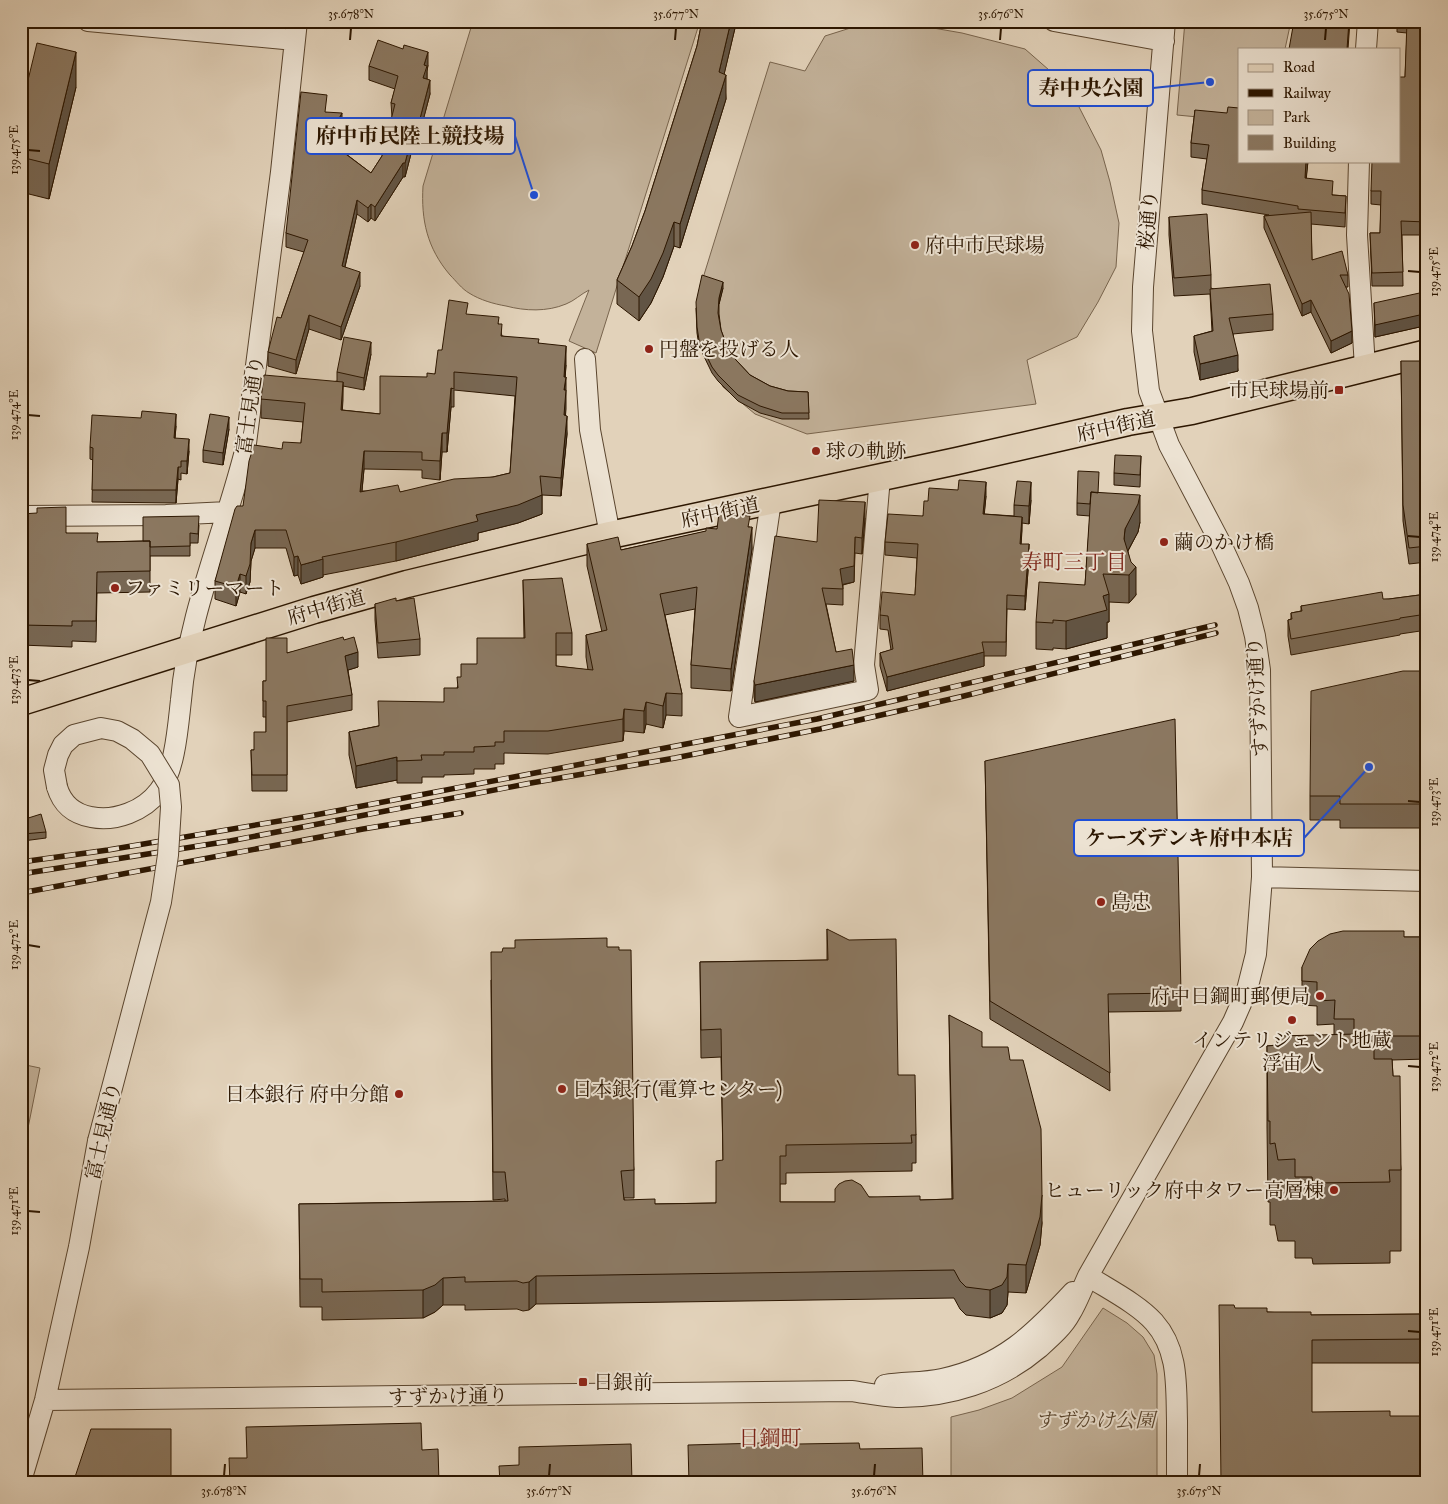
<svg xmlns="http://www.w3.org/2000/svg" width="1448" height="1504" viewBox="0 0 1448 1504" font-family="'IM FELL Great Primer','Noto Serif JP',serif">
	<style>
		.green { fill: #c3b29a; stroke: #78644d }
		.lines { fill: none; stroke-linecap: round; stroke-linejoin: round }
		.minor-casing { stroke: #5a452e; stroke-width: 22 }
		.major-casing { stroke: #2c1600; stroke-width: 29 }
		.minor { stroke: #ece2d2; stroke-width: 20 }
		.major { stroke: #e2d2ba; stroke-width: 26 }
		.rail-casing { stroke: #2c1600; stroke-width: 5.5 }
		.rail { stroke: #ece2d2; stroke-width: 4; stroke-dasharray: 11; stroke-linecap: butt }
		.minor-bridge-casing { stroke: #5a452e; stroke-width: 22; stroke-linecap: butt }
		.minor-bridge { stroke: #ece2d2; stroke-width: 20 }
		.wall { fill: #786753; stroke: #2c1600; fill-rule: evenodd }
		.shaded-wall { fill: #615444; stroke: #2c1600 }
		.building { fill: #8b7861; stroke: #2c1600; fill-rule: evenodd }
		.ticks { fill: none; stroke: #2c1600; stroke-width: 2 }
		.poi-dot { fill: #8f2418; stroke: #ece2d2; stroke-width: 2 }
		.labels { text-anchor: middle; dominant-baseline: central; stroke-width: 4; stroke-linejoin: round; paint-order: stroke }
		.street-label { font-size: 20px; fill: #2c1600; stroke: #ece2d2 }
		.poi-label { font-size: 20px; fill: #2c1600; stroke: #ece2d2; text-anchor: start }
		.park-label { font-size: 20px; font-style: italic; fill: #59452e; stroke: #ece2d2 }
		.neighbourhood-label { font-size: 21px; fill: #7a1f14; stroke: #ece2d2 }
		.leader { fill: none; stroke: #1d4ed8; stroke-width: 2 }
		.callout-dot { fill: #1d4ed8; stroke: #ece2d2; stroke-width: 2 }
		.callout { fill: #ece2d2; stroke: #1d4ed8; stroke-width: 2 }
		.callout-label { font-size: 21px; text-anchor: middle; font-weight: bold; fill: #2c1600 }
		.neatline { fill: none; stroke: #2c1600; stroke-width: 2 }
		.ticks-label { font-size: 12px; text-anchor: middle; fill: #2c1600 }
	</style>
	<rect width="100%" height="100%" fill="#e2d2ba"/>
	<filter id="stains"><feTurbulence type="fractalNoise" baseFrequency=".004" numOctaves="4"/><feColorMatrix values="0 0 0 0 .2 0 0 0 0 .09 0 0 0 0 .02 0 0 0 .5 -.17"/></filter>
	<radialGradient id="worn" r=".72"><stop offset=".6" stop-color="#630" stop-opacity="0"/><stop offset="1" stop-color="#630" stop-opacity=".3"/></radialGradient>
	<path class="green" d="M473 21H700L596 353 569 341 589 290C581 294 574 301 566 304 547 312 525 311 506 306 494 304 480 300 469 293 462 289 456 281 450 275 427 248 421 220 423 186Z
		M893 21 962 33 1025 49 1049 70 1078 105 1101 150 1110 182 1119 223 1116 267 1098 302 1077 337 1027 360 1036 404 807 434 755 414 723 387 703 346V278L770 62 805 71 825 36 863 24Z
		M1185 21H1291L1285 49H1239V121L1177 115Z
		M21 1064 40 1068 21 1163Z
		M1103 1308 1127 1323 1143 1337 1154 1355 1157 1374V1483H951V1417L979 1410 1012 1398 1062 1367Z"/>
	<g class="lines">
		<g class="minor-casing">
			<path id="minor" d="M88 21 295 40
				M1054 21 1164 41
				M1366 49 1368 21
				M1359 161 1357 235 1365 368
				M585 359 590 430 610 535
				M771 501 739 717 868 690 864 665 880 477
				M21 516 166 515 228 512
				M57 787C62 804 74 814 91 817 115 822 144 811 159 791 175 771 178 726 181 700 188 615 224 534 245 451L281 172 297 21
				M1262 877 1427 881
				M1088 1276C1108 1289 1138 1304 1154 1322 1179 1350 1176 1386 1177 1421 1177 1442 1177 1462 1177 1483
				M885 1385C904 1382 923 1383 942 1379 1002 1366 1033 1335 1073 1292
				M45 1400 851 1391C866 1393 882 1396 897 1397 948 1398 999 1382 1039 1348 1050 1338 1063 1327 1070 1314 1077 1303 1082 1289 1088 1276L1233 1022 1247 990 1256 954 1262 877 1260 670 1255 636 1248 608 1239 583 1221 544 1169 445 1149 391 1142 331 1143 287 1165 21
				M21 1481 45 1400 79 1247 98 1141"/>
		</g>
		<g class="major-casing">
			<path id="major" d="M21 702 314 610 407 584 610 535 957 461 1128 422 1192 411 1427 353"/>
		</g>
		<use href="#minor" class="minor"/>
		<use href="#major" class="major"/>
		<g class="rail-casing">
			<path id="rail" d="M21 862 108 850 315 815 817 719 1215 625
				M21 874 230 841 531 783 675 758 820 729 964 696 1216 633
				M21 893 363 829 461 813"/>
		</g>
		<use href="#rail" class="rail"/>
		<g class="minor-bridge-casing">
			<path id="minor-bridge" d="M57 787 54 770 58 755 63 745 74 735 101 728 117 731 132 739 150 754 169 785 171 807 168 855 161 902 98 1141"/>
		</g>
		<use href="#minor-bridge" class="minor-bridge"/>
	</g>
	<path class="wall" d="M702 21H735V28L724 74 726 99 680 248 674 246 663 277 651 303 639 321 617 304V280L632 246 645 211 697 46Z
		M1397 21H1427V235H1402L1403 286H1372L1370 233H1380L1381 205 1371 204V191L1405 77 1407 33 1397 32Z
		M428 65 427 71V79L430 94 416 147 413 146 405 177H403L375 221 371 218 368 222 357 214 345 267 360 286 341 340 309 329 296 374 268 366V352L281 318 304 252 286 247V233L326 112 342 127 333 144 371 173 382 156 392 117 391 103 395 89 369 80V66Z
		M76 87 49 199 21 192V109Z
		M1195 110 1239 161H1308L1306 178 1333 195 1346 196 1345 227 1311 224 1312 260 1348 275V287H1346L1352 343 1331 353 1311 312 1302 316 1264 228V216L1269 215 1202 204V190L1207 159 1191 157V143Z
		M1169 217 1211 275V288L1273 314V330L1233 334 1238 371 1200 380 1194 352V336L1212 331 1210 294 1174 296 1169 235Z
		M723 288 719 304V314L721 330 728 349 736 360 750 375 770 386 788 391 808 392 809 419H782L760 413 738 401 718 381 712 373 699 346 697 333 696 308Z
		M1374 303 1424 326 1375 337Z
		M468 315 499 324 502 336 539 343 566 365 565 377V416L567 434 561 496 542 495V514L518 523 478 533V540L396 561 323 575V577L301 584 298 575 294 576 286 548H255L251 561 250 582 246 594 240 592 236 606 215 599V581L243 506 282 449 301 443 303 422 261 418V399L337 381V372L371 354 364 390 343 386 342 410 380 414 427 377 435 374 442 350ZM454 390 515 396 510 473 493 477 400 492 362 491 364 469 422 470V478L440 480 442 452H447L451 407H454Z
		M1401 361 1423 395H1427V439H1425L1424 459H1427V562L1409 564 1403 521Z
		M176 426 175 438 189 451 187 474 181 473V480L178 479 176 503 92 502 93 460 90 459V447Z
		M229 429 223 465 203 462V450Z
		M1141 456 1140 487 1114 485V473Z
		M1099 493 1140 522 1138 532 1128 551 1136 595 1129 603 1109 602V622H1107V638L1066 649 1053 648V650L1036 649V622L1085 585 1090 516 1077 515V503Z
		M986 496 984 514 1014 516V505L1031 500 1029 524 1022 523 1021 544 1029 558 1025 610 1007 609 1006 656H984V666L887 691 880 666V653L891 650 888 630 880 629V615L915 595 917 558 885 555V542L923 516 928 501Z
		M21 514 66 533 97 542 143 541 199 525 198 543H190V556H150V592L97 593 96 642 72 641V647L21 645Z
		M865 518 862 554 855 553 854 582 843 585V605L826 604 836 652 854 681 755 702 754 697V681L817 542Z
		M750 527 752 549 731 691 691 688V665L695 609 665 615 682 694V716L666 715 663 728 646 724 644 733 624 731 623 741 548 754 504 753V764H495V769H474V774L444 775V777H422V783H397V780L356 788 349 755V732L378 726 444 702 457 688 461 677 477 664 524 638 523 580 572 633V655H556V666L588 670 586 657V635L602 632 587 566V544L621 550 717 529Z
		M1427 594V630L1400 634V635L1291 655 1288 636V620L1291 619V613L1301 611V606L1389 599Z
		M396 601 420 639V655L378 658 375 620V604Z
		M344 640 358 667 348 670 352 695V710L287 722V791H252L251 750H254L266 732V717H263V681H266L287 653Z
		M1427 671V828H1340V820H1310V796Z
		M985 761 1181 993V1011L1108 1012 1110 1091 990 1019Z
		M22 820 46 832V838L23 841Z
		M827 929 898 1075 916 1135V1163H912V1171L786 1173V1184H780V1202H835L869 1197 920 1200 952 1199 949 1015 982 1047 1010 1060 1042 1223 1040 1245 1026 1293 1008 1292 1007 1305 1002 1313 990 1318 966 1315 960 1309 954 1298 536 1304 529 1310 523 1311 517 1309 465 1310V1305H443L435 1312 423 1318 322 1320V1307H300L299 1204 505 1201V1199L493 1200 491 980 607 947 634 1170V1198H624V1200L655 1204 716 1203 723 1160 721 1057 701 1058 700 962 827 960Z
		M1404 937H1427V1059L1392 1060 1393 1076 1401 1170V1251H1390V1263L1313 1264 1312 1258H1295V1241H1278L1275 1225H1270V1202H1268L1267 1127V1046L1277 1045 1334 1035V1024L1317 1025V1006L1302 1005V967Z
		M1267 1312 1311 1315 1427 1314V1363H1312L1221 1483Z"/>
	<path class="shaded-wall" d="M731 21H735V28L719 96V72Z
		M1349 21H1350L1348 49H1347Z
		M76 52V87L49 199V164Z
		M428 52V65L427 71V79L423 78 424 65Z
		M726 75V99L680 248V224Z
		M430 80V94L416 147V134Z
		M342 113V127L327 154V140Z
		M413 133V146L405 177V163Z
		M1306 161H1308L1305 192V178Z
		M403 163V177L375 221V207Z
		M357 200V214L342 279V266Z
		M371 204V218L368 222V208Z
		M674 222V246L663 277 651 303 639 321V297Z
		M360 272V286L341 340V327Z
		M723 282V288L719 304V298Z
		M1424 292V326L1375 337V325Z
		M1311 300V312L1302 316V304Z
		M309 315V329L296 374V360Z
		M1352 331V343L1331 353V341Z
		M371 342V354L364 390V378Z
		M566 346V365L564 395V377Z
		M1238 355V371L1200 380V364Z
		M566 377V409L564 434V390Z
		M343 382V400L341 429V410Z
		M451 388V407L447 452V433Z
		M176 414V426L174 450V438Z
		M567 416V434L561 496V478Z
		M229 417V429L223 465V453Z
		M442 433V452L440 480V461Z
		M189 439V451L187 474V461Z
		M364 451V469L360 510V492Z
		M178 467V479L176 503V490Z
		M986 482V496L983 528V514Z
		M1031 482V500L1029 524V506Z
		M542 495V514L518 523 478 533V540L396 561V542L476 515Z
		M1140 495V522L1138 532 1125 556 1124 539 1125 529Z
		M865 502V518L862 554V538Z
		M1022 517V531L1020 558V544Z
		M752 527V549L731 691V669Z
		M255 530V548L251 561 250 582 246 594V576L251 543Z
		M855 537 854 582 840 585V569Z
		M1029 544V558L1025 610V596Z
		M298 556V575L294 576V557Z
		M323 559V577L301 584V565Z
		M1136 567V595L1129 603V575Z
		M240 574V592L236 606V587Z
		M1109 594V622H1107V638L1066 649V621L1103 596Z
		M358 652V667L345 671V656Z
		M984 652V666L887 691V677Z
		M854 665V681L755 702V685Z
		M666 693V715L663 728V706Z
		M646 702V724L644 733V711Z
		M624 709V731L623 741V719Z
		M397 757V780L356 788V766Z
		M1042 1195V1223L1040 1245 1026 1293V1265Z
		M1008 1264V1292L1007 1305 1002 1313 990 1318V1290Z
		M536 1276V1304L529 1310V1282Z
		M443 1278V1305L435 1312 423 1318V1290Z"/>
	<path class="building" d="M702 21H731L719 72 726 75 680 224 674 222 663 253 651 279 639 297 617 280 632 246 645 211 697 46Z
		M1294 21H1349L1347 49H1289Z
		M1407 21H1427V222L1401 221 1403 272 1372 273 1370 233H1380L1381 191H1371L1372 161H1399V77H1405Z
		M378 40 403 49 404 45 428 52 424 65 427 66 423 78 430 80 416 134 413 133 405 163H403L375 207 371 204 368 208 357 200 342 266 360 272 341 327 309 315 296 360 268 352 277 317 281 318 308 240 286 233 301 92 327 95 325 112 342 113 327 140 371 173 382 156 395 104 391 103 398 76 369 66Z
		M37 43 76 52 49 164 21 157V109Z
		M1228 107 1239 108V161H1306L1305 178 1333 181 1332 195 1346 196 1345 213 1298 209V206L1202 190 1209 145 1191 143 1195 110 1227 113Z
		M1311 212 1312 260 1342 251 1348 275H1340L1349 294 1352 331 1331 341 1311 300 1302 304 1264 216Z
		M1207 214 1211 275 1174 278 1169 217Z
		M702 275 723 282 719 298 718 313 721 330 728 349 736 360 750 375 770 386 788 391 808 392 809 413H782L760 406 738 395 718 375 712 367 699 340 697 327 696 302Z
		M1270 284 1273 314 1229 318 1238 355 1200 364 1194 336 1213 331 1210 289Z
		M1424 292V314L1375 325 1374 303Z
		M449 300 468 303 466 314 499 317 498 324H502L501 336 539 339 538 343 566 346 564 377H566L564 390H566L564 415 567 416 561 478 540 476 542 495 518 505 476 515 478 521 396 542 322 557 323 559 301 565 298 556 294 557 286 530H255L251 543 250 564 246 576 240 574 236 587 215 581 235 509 237 506H243L249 461 254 445 282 449 283 442 301 443 305 403 261 399 264 375 343 382 341 410 380 414V376L427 377V373L435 374 438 350H442ZM454 372 517 377 510 473 493 477 454 479 400 492 398 485 360 492 364 451 422 452V460L440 461 442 433H447L451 388 454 389Z
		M344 337 371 342 364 378 337 372Z
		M1401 361H1423L1422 395H1427V423H1425L1423 459H1427V546L1409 548 1403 505Z
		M142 411 176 414 174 438 189 439 187 461H181V467H178L176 490H92L93 448 90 447 92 415 141 418Z
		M210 414 229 417 223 453 203 450Z
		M1115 455 1141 456 1140 475 1114 473Z
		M1078 471 1099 472 1098 493 1091 492 1090 504 1077 503Z
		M959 480 986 482 983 514 1022 517 1020 544H1029L1025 596 1007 595 1006 642H982L984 652 887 677 880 653 893 649 888 616 880 615 882 592 915 595 918 544 885 542 888 514 923 516 924 501H928L929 488 958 490Z
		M1017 481 1031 482 1029 506 1014 505Z
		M1091 492 1140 495 1138 504 1125 529 1124 539 1131 562 1136 567 1129 575 1103 574 1109 594 1103 596 1107 610 1066 621 1053 620V623L1036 622 1039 582 1085 585Z
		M819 500 865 502 862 538 855 537 854 566 840 569 843 589 822 588 836 652 852 649 854 665 755 685 754 681 775 536 817 542Z
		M66 507V533H98L97 542 150 541V571L97 572 96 621H72V626L21 625V514L37 513V508Z
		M719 513 750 516 748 527H752L731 669 691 665 697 587 660 594 682 694 666 693 663 706 646 702 644 711 624 709 623 719 548 731H504V742H495V746L474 747V752H444V755H421L422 760 397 761V757L356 766 349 732 379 726 378 701 444 702V688H458L457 677H461V664H477V638H525L523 580 562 578 572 633H556V666L593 670 586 635 607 630 587 544 618 537 621 550 706 531V528L717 529Z
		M199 516 198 534 190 533V546L150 547V541H143V517Z
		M1382 592 1383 599H1389L1427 594V614L1400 618V619L1291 639 1288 620 1292 619 1291 613 1302 611 1301 606Z
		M396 598V601L414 598 420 639 378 643 375 604Z
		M343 637 344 640 354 637 358 652 345 656 352 695 287 706V775H252L251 750H254V732H266V701H263V681H266V638H287V653Z
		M1403 671H1427V804H1340V796H1310L1311 691Z
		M1175 719 1181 993 1108 994 1110 1073 990 1001 985 761Z
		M41 814 46 832 23 834 22 820Z
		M827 929 849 940 896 939 898 1075H915L916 1135H911L912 1143 786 1145V1156H780V1202H835V1189L839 1184 845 1181 852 1180 861 1185 869 1197 920 1196V1200L953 1199 949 1015 982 1032V1047H1008L1010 1060H1023L1041 1129 1042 1195 1040 1217 1026 1265 1008 1264 1007 1277 1002 1285 990 1290 966 1287 960 1281 954 1270 536 1276 529 1282 523 1283 517 1281 465 1282V1277L443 1278 435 1285 423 1290 322 1292V1279H300L299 1204 508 1201 505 1172H493L491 952H502L503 948H515V940L607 938V947H619V950H631L634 1170 621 1171 624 1200 655 1199V1204L716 1203V1161L723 1160 721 1029 701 1030 700 962 828 960Z
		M1343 931H1404V937H1427V1036H1357V1034H1354V1019H1334L1335 1000 1317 1001V982L1302 981V967L1310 949 1318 941 1330 934Z
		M1357 1034V1041H1374V1059H1392L1393 1076H1400L1401 1170H1389L1390 1182 1313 1183 1312 1177H1295V1159L1278 1160 1275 1143 1270 1144V1121H1268L1267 1046 1277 1045V1036Z
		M1219 1305H1234L1235 1308H1267V1312H1311V1315L1427 1314V1339L1312 1340V1412L1390 1411V1416H1423V1448H1427V1483H1221Z
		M421 1423 422 1450 438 1449 439 1483H230L229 1458H247L246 1427Z
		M91 1429H171V1483H73Z
		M798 1442V1444L859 1443 860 1449 922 1448 923 1483H689L688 1445Z
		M631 1444 632 1483H500L499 1466 519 1465V1447Z"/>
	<path class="ticks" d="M350 40 351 28M675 40 676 28M1000 40 1001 28M1325 40 1326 28M28 150 40 151M1408 271 1420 272M28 415 40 416M1408 536 1420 537M28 680 40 681M1408 801 1420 802M28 945 40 947M1408 1066 1420 1067M28 1211 40 1212M1408 1331 1420 1332M224 1476 225 1464M549 1476 550 1464M874 1476 875 1464M1199 1476 1200 1464"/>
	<g class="poi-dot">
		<circle cx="915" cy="245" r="5"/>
		<circle cx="649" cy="349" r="5"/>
		<rect x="1334" y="385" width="10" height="10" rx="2.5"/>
		<circle cx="816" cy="451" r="5"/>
		<circle cx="1164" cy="542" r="5"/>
		<circle cx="115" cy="588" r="5"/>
		<circle cx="1101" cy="902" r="5"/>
		<circle cx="1320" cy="996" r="5"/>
		<circle cx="1292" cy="1020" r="5"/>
		<circle cx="562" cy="1089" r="5"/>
		<circle cx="399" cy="1094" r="5"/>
		<circle cx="1334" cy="1190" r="5"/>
		<rect x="578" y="1377" width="10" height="10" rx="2.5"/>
	</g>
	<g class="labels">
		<g class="street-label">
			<text transform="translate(1148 220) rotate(-85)">桜通り</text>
			<text transform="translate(250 405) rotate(-82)">富士見通り</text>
			<text transform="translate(1116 426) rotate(-12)">府中街道</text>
			<text transform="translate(720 512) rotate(-12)">府中街道</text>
			<text transform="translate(326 607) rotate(-16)">府中街道</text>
			<text transform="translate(1257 697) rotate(-93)">すずかけ通り</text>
			<text transform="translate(103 1131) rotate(-77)">富士見通り</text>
			<text transform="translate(448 1396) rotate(-1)">すずかけ通り</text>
		</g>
		<g class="poi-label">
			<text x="925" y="245">府中市民球場</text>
			<text x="659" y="349">円盤を投げる人</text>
			<text x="1329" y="390" text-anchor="end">市民球場前</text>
			<text x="826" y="451">球の軌跡</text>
			<text x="1174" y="542">繭のかけ橋</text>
			<text x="125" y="588">ファミリーマート</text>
			<text x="1111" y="902">島忠</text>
			<text x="1310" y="996" text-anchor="end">府中日鋼町郵便局</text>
			<text x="1292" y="1040" text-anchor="middle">インテリジェント地蔵<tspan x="1292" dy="23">浮宙人</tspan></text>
			<text x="572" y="1089">日本銀行(電算センター)</text>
			<text x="389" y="1094" text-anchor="end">日本銀行 府中分館</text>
			<text x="1324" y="1190" text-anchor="end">ヒューリック府中タワー高層棟</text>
			<text x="593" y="1382">日銀前</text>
		</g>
		<g class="park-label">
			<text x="1095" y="1420">すずかけ公園</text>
		</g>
		<g class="neighbourhood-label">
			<text x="1074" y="562">寿町三丁目</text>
			<text x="770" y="1438">日鋼町</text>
		</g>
	</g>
	<path class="leader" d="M1210 82L1153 88M534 195L515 136M1369 767L1304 838"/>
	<g class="callout-dot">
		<circle cx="1210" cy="82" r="5"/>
		<circle cx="534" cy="195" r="5"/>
		<circle cx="1369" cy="767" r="5"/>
	</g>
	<g class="callout">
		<rect x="1028" y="70" width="125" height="36" rx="5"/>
		<rect x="306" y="118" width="209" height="36" rx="5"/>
		<rect x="1074" y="820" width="230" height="36" rx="5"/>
	</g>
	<g class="callout-label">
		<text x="1091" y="95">寿中央公園</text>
		<text x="410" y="143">府中市民陸上競技場</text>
		<text x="1189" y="845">ケーズデンキ府中本店</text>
	</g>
	<rect width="1448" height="1504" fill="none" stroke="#e2d2ba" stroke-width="55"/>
	<rect x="1238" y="48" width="162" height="115" fill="#ece2d2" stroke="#9f907e"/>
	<rect x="1248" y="64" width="25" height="8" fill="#e2d2ba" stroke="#9f907e"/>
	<text x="1283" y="72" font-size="15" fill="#2c1600">Road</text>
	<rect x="1248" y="89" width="25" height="8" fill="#2c1600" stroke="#9f907e"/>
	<text x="1283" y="98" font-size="15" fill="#2c1600">Railway</text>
	<rect x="1248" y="110" width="25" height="15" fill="#c3b29a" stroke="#9f907e"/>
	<text x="1283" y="122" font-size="15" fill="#2c1600">Park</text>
	<rect x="1248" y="135" width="25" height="15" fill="#8b7861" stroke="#9f907e"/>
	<text x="1283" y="148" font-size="15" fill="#2c1600">Building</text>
	<rect x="28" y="28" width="1392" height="1448" class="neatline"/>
	<g class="ticks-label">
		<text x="351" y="18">35.678°N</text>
		<text x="676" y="18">35.677°N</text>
		<text x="1001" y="18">35.676°N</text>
		<text x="1326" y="18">35.675°N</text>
		<text transform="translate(14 150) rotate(-90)" y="4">139.475°E</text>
		<text transform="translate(1434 272) rotate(-90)" y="4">139.475°E</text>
		<text transform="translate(14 415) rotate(-90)" y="4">139.474°E</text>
		<text transform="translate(1434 537) rotate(-90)" y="4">139.474°E</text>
		<text transform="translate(14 680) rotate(-90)" y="4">139.473°E</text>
		<text transform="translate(1434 802) rotate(-90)" y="4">139.473°E</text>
		<text transform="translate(14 945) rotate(-90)" y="4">139.472°E</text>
		<text transform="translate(1434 1067) rotate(-90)" y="4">139.472°E</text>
		<text transform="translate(14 1211) rotate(-90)" y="4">139.471°E</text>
		<text transform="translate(1434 1332) rotate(-90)" y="4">139.471°E</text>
		<text x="224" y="1495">35.678°N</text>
		<text x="549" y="1495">35.677°N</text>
		<text x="874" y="1495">35.676°N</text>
		<text x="1199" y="1495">35.675°N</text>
	</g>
	<rect width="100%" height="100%" filter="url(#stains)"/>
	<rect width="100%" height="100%" fill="url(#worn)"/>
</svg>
